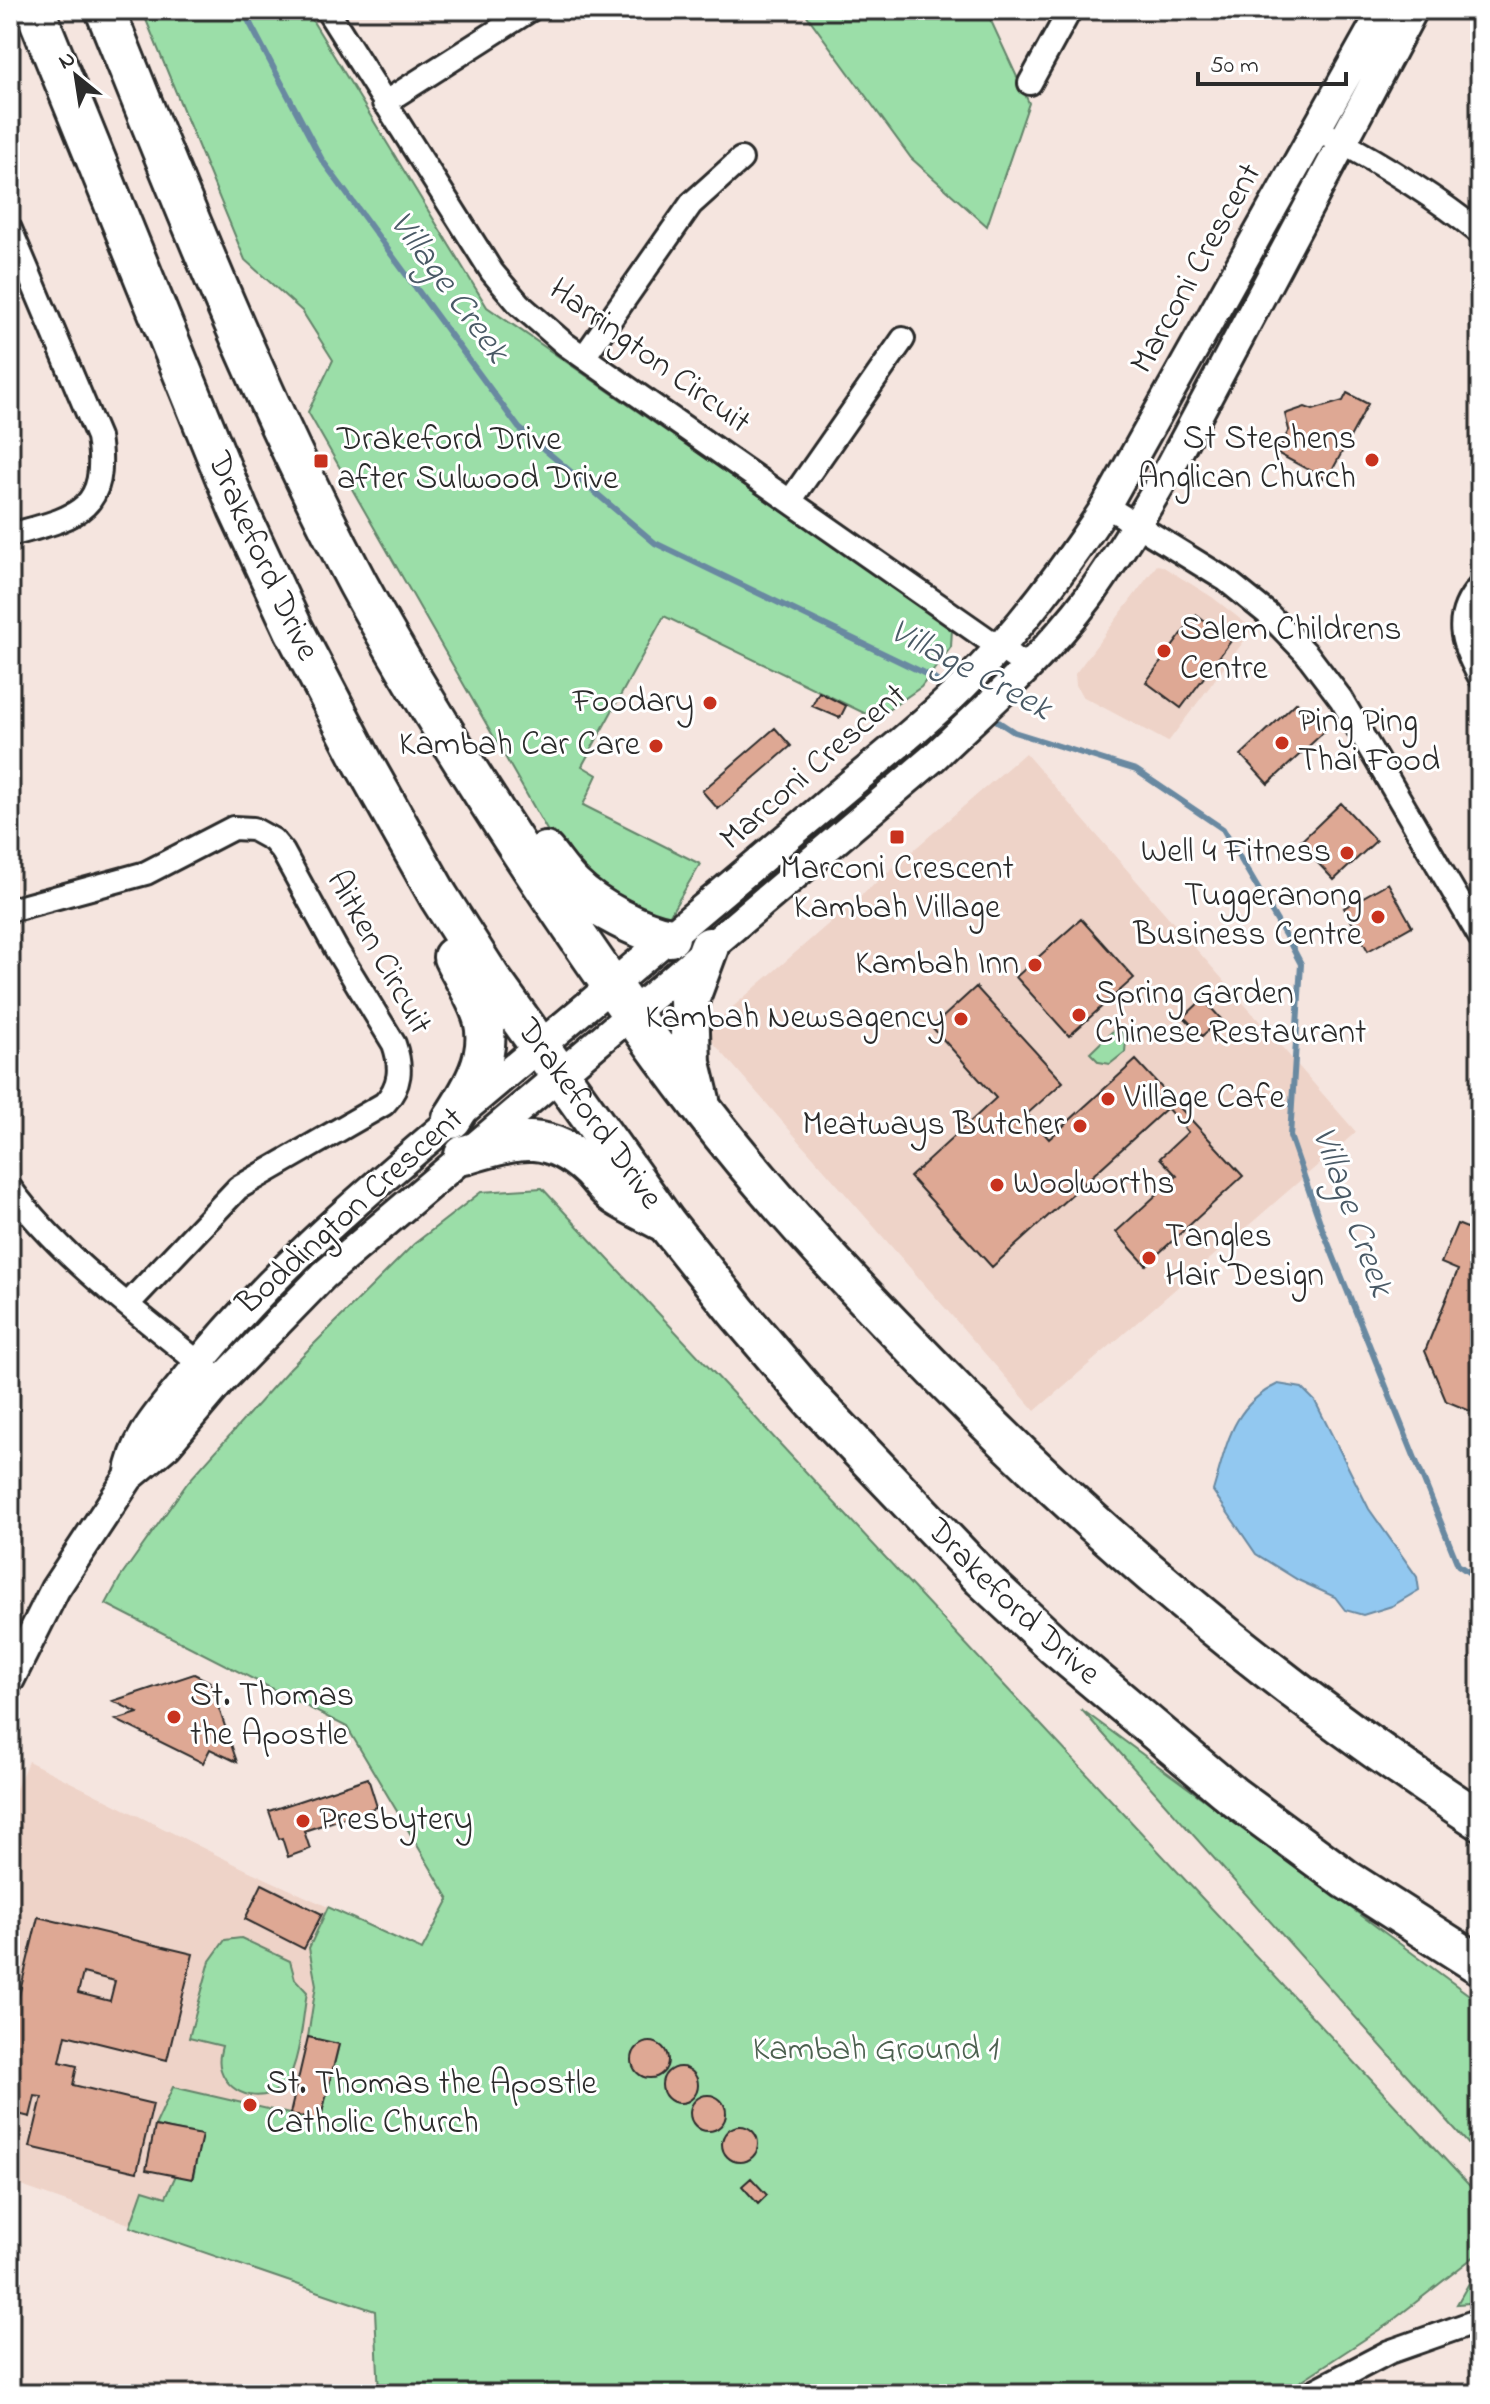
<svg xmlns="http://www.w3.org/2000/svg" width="1490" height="2404" viewBox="0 0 1490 2404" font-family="'Indie Flower',sans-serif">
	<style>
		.built { fill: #eed3c8 }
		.green { fill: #9bdea8; stroke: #63846a; stroke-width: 2 }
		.water { fill: #92c8f0; stroke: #6989a1; stroke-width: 2 }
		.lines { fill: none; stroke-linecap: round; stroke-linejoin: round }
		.stream { stroke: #6989a1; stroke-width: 6 }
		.building { fill: #dea894; stroke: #2b2b2b; stroke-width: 2; fill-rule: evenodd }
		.minor-casing { stroke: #2b2b2b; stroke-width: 28 }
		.tertiary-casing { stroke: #2b2b2b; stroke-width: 34 }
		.trunk-casing { stroke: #2b2b2b; stroke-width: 44 }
		.minor { stroke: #fff; stroke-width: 22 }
		.tertiary { stroke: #fff; stroke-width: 28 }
		.trunk { stroke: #fff; stroke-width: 38 }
		.poi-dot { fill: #c8321e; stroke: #fff; stroke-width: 3 }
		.labels { text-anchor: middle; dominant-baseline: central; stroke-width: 6; stroke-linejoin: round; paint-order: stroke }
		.street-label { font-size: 34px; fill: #2b2b2b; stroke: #fff }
		.poi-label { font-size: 34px; fill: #2b2b2b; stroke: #fff; text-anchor: start }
		.park-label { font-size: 34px; fill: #4d6150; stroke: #fff }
		.water-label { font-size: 36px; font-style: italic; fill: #4a5a66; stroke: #fff }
	</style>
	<rect width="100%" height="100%" fill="#f5e5df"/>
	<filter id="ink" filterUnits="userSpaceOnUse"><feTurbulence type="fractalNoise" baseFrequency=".0125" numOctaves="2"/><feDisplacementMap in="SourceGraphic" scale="16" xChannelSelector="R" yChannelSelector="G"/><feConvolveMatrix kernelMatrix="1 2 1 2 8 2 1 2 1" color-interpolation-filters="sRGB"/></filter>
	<g filter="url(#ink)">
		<path class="built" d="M1157 565 1162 566 1212 597 1253 629 1168 742 1082 696 1076 685 1075 674Z
			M1025 753 1356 1132 1035 1411 704 1032Z
			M28 1761 247 1870 423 1950 375 2311 10 2182V1803Z"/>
		<path class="green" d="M142 10H306L487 307 952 629 951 647 921 687 881 715 864 713 664 616 582 766 597 775 583 805 700 864 665 923H646L567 865 308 412 333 360 302 311 245 260Z
			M803 10H986L1029 103 987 226 911 158Z
			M1118 1026 1126 1041 1125 1052 1110 1064 1099 1062 1090 1053Z
			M542 1188 1480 2197V2252L1388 2324 1281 2394H379L375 2311 130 2227 143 2190 166 2197 176 2175 193 2178 201 2135 155 2126 173 2087 320 2121 339 2045 308 2037 316 1985 309 1948 328 1907 422 1950 449 1899 347 1727 106 1604 120 1578 188 1482 290 1368 414 1244 481 1192Z
			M1081 1709 1480 2003V2157Z
			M241 1938 290 1961 295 1979 307 1992C303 2015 300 2064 286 2082 268 2105 230 2098 221 2070 218 2062 220 2054 222 2046L189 2038 210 1961 225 1940Z
			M1480 2264V2302L1457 2304Z"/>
		<path class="water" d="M1278 1384 1302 1388 1315 1401 1369 1509 1417 1577 1419 1590 1392 1606 1363 1615 1345 1610 1335 1597 1298 1580 1256 1554 1213 1491C1227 1445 1231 1406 1278 1384Z"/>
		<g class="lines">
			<path class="stream" d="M243 10 322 160 519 428 655 543 930 676 948 689
				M988 715 1014 732 1136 770 1223 829 1291 945 1301 964 1290 1136 1322 1228 1458 1565 1480 1580"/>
		</g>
		<path class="building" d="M1347 393 1368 404 1327 480 1277 453 1289 430 1285 414 1305 407 1313 410 1343 401Z
			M1196 615 1231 641 1181 708 1146 682Z
			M819 692 846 706 840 718 812 706Z
			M1297 702 1324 732 1268 784 1241 755Z
			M775 728 791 746 718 809 702 791Z
			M1341 803 1376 841 1334 880 1299 843Z
			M1388 883 1412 926 1368 951 1344 908Z
			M1081 919 1134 978 1069 1036 1016 977Z
			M976 987 1063 1082 1027 1114 1049 1139 1136 1060 1243 1176 1146 1265 1116 1232 1177 1176 1160 1158 1188 1132 1167 1108 992 1267 910 1177 996 1098 932 1027Z
			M1203 999 1221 1019 1202 1036 1184 1017Z
			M1457 1224 1480 1233V1415L1446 1401 1425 1351 1458 1270 1441 1263Z
			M194 1674 210 1682 237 1762 210 1749 203 1763 116 1720 138 1713 113 1701Z
			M368 1778 377 1807 304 1831 310 1849 288 1857 282 1838 279 1839 269 1811Z
			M262 1884 322 1914 304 1949 245 1919Z
			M38 1917 193 1954 167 2060 66 2035 60 2062 77 2066 73 2085 153 2104 137 2172 30 2147 42 2097 35 2096 30 2117 10 2112V2011L15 2012ZM83 1973 115 1981 110 2001 78 1993Z
			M308 2037 339 2044 320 2121 290 2114Z
			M632 2060a18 18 0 1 1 36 0a18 18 0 1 1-36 0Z
			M662 2085a18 18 0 1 1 36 0a18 18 0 1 1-36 0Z
			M690 2113a18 18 0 1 1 36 0a18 18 0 1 1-36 0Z
			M722 2144a18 18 0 1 1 36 0a18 18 0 1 1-36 0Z
			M155 2126 202 2135 192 2179 146 2170Z
			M751 2178 767 2195 758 2204 742 2186Z"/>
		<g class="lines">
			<g class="minor-casing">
				<path id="minor" d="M327 10 492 272 519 304 565 344 1027 667
					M1030 83 1070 10
					M384 103 530 10
					M1328 135C1382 164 1432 194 1480 233
					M10 229 98 437C110 514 72 518 10 535
					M584 357 691 204 741 159
					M790 501 903 339
					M1106 506 1226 580 1268 614 1307 654 1341 699 1480 937
					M1480 586C1452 617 1461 643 1480 677
					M10 910 146 873 233 828 253 829 273 840 283 852 336 949 394 1044C402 1067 401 1086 384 1104L238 1188 128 1304
					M10 1188C63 1261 142 1315 211 1373
					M1309 2394 1389 2352 1480 2320"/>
			</g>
			<g class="tertiary-casing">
				<path id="tertiary" d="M129 1477C134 1438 161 1411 184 1382 261 1282 357 1200 453 1119 575 1015 699 913 821 809 868 768 919 730 963 686 1018 632 1064 570 1106 506L1383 10
					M10 1679 55 1589 129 1477 167 1445 221 1381 324 1275 934 757C987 706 1044 657 1088 598 1117 558 1142 516 1167 473L1413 10"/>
			</g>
			<g class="trunk-casing">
				<g id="trunk">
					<path id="s1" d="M35 10 238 509 294 630 364 764 439 897 490 977 666 1223 737 1312 814 1402 982 1578 1056 1647 1233 1796 1347 1880 1480 1965"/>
					<path d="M105 10C183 204 260 399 358 584 408 676 464 765 521 852 579 940 638 1026 702 1109 766 1192 837 1269 910 1344 1081 1523 1272 1686 1480 1820"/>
					<path d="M545 852C554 863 563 877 574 887 595 908 641 932 670 937"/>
					<path d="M700 1100 691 1063 689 1001 709 947"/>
					<path d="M452 1119C471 1090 493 1055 483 1019 477 998 462 976 453 957"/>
					<path d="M464 1155C517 1140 546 1128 590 1169 599 1178 606 1189 616 1196 630 1205 645 1212 660 1220"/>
				</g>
			</g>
			<use href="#minor" class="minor"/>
			<use href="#tertiary" class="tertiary"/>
			<use href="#trunk" class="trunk"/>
		</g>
	</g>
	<g class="poi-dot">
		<circle cx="1372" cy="460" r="8"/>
		<rect x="313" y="453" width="16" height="16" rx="4"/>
		<circle cx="1164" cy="651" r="8"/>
		<circle cx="710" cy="703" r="8"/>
		<circle cx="1282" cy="743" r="8"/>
		<circle cx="656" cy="746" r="8"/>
		<rect x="889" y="829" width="16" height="16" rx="4"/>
		<circle cx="1347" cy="853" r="8"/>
		<circle cx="1378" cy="917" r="8"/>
		<circle cx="1035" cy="965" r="8"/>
		<circle cx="1079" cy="1015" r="8"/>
		<circle cx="961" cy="1019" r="8"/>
		<circle cx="1108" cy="1099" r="8"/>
		<circle cx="1080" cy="1126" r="8"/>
		<circle cx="997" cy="1185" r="8"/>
		<circle cx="1149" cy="1258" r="8"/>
		<circle cx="174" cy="1717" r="8"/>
		<circle cx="303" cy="1821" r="8"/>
		<circle cx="250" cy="2105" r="8"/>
	</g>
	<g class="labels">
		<g class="street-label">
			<text transform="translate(1197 269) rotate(-61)">Marconi Crescent</text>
			<text transform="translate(649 357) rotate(36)">Harrington Circuit</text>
			<text stroke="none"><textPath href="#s1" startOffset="592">Drakeford Drive</textPath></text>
			<text transform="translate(814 768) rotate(-41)">Marconi Crescent</text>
			<text transform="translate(378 953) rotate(61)">Aitken Circuit</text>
			<text stroke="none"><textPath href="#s1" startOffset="1240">Drakeford Drive</textPath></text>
			<text transform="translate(351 1212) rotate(-42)">Boddington Crescent</text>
			<text stroke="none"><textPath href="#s1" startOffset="1888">Drakeford Drive</textPath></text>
		</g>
		<g class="poi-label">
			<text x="1356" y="440" text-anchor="end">St Stephens<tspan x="1356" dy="39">Anglican Church</tspan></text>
			<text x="337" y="441">Drakeford Drive<tspan x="337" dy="39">after Sulwood Drive</tspan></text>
			<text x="1180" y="631">Salem Childrens<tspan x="1180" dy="39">Centre</tspan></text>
			<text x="694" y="703" text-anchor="end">Foodary</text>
			<text x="1298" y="723">Ping Ping<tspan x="1298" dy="39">Thai Food</tspan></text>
			<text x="640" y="746" text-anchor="end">Kambah Car Care</text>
			<text x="1331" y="853" text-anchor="end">Well 4 Fitness</text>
			<text x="897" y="870" text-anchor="middle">Marconi Crescent<tspan x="897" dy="39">Kambah Village</tspan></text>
			<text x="1362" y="897" text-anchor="end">Tuggeranong<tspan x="1362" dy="39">Business Centre</tspan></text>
			<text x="1019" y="965" text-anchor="end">Kambah Inn</text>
			<text x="1095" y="995">Spring Garden<tspan x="1095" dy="39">Chinese Restaurant</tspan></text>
			<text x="945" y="1019" text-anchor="end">Kambah Newsagency</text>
			<text x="1124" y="1099">Village Cafe</text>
			<text x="1064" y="1126" text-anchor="end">Meatways Butcher</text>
			<text x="1013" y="1185">Woolworths</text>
			<text x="1165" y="1238">Tangles<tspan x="1165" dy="39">Hair Design</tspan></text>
			<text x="190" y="1697">St. Thomas<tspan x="190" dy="39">the Apostle</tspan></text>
			<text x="319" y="1821">Presbytery</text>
			<text x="266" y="2085">St. Thomas the Apostle<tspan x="266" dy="39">Catholic Church</tspan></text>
		</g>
		<g class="park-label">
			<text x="876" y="2051">Kambah Ground 1</text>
		</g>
		<g class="water-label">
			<text transform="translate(448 288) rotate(54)">Village Creek</text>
			<text transform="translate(970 671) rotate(28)">Village Creek</text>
			<text transform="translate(1351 1212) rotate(70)">Village Creek</text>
		</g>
	</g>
	<rect width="1490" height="2404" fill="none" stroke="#fff" stroke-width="40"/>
	<rect x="20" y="20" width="1450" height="2364" fill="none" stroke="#2b2b2b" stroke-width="3" filter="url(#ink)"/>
	<g transform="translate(76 76) rotate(330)" stroke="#ffffff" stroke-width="6" paint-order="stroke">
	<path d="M0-6L14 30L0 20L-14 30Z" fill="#2b2b2b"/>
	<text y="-12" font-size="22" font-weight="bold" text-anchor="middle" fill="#2b2b2b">N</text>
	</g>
	<path d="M1198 72v12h148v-12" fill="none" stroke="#2b2b2b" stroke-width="4"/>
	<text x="1210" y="72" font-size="24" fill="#2b2b2b" stroke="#ffffff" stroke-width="6" paint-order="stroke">50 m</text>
</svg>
